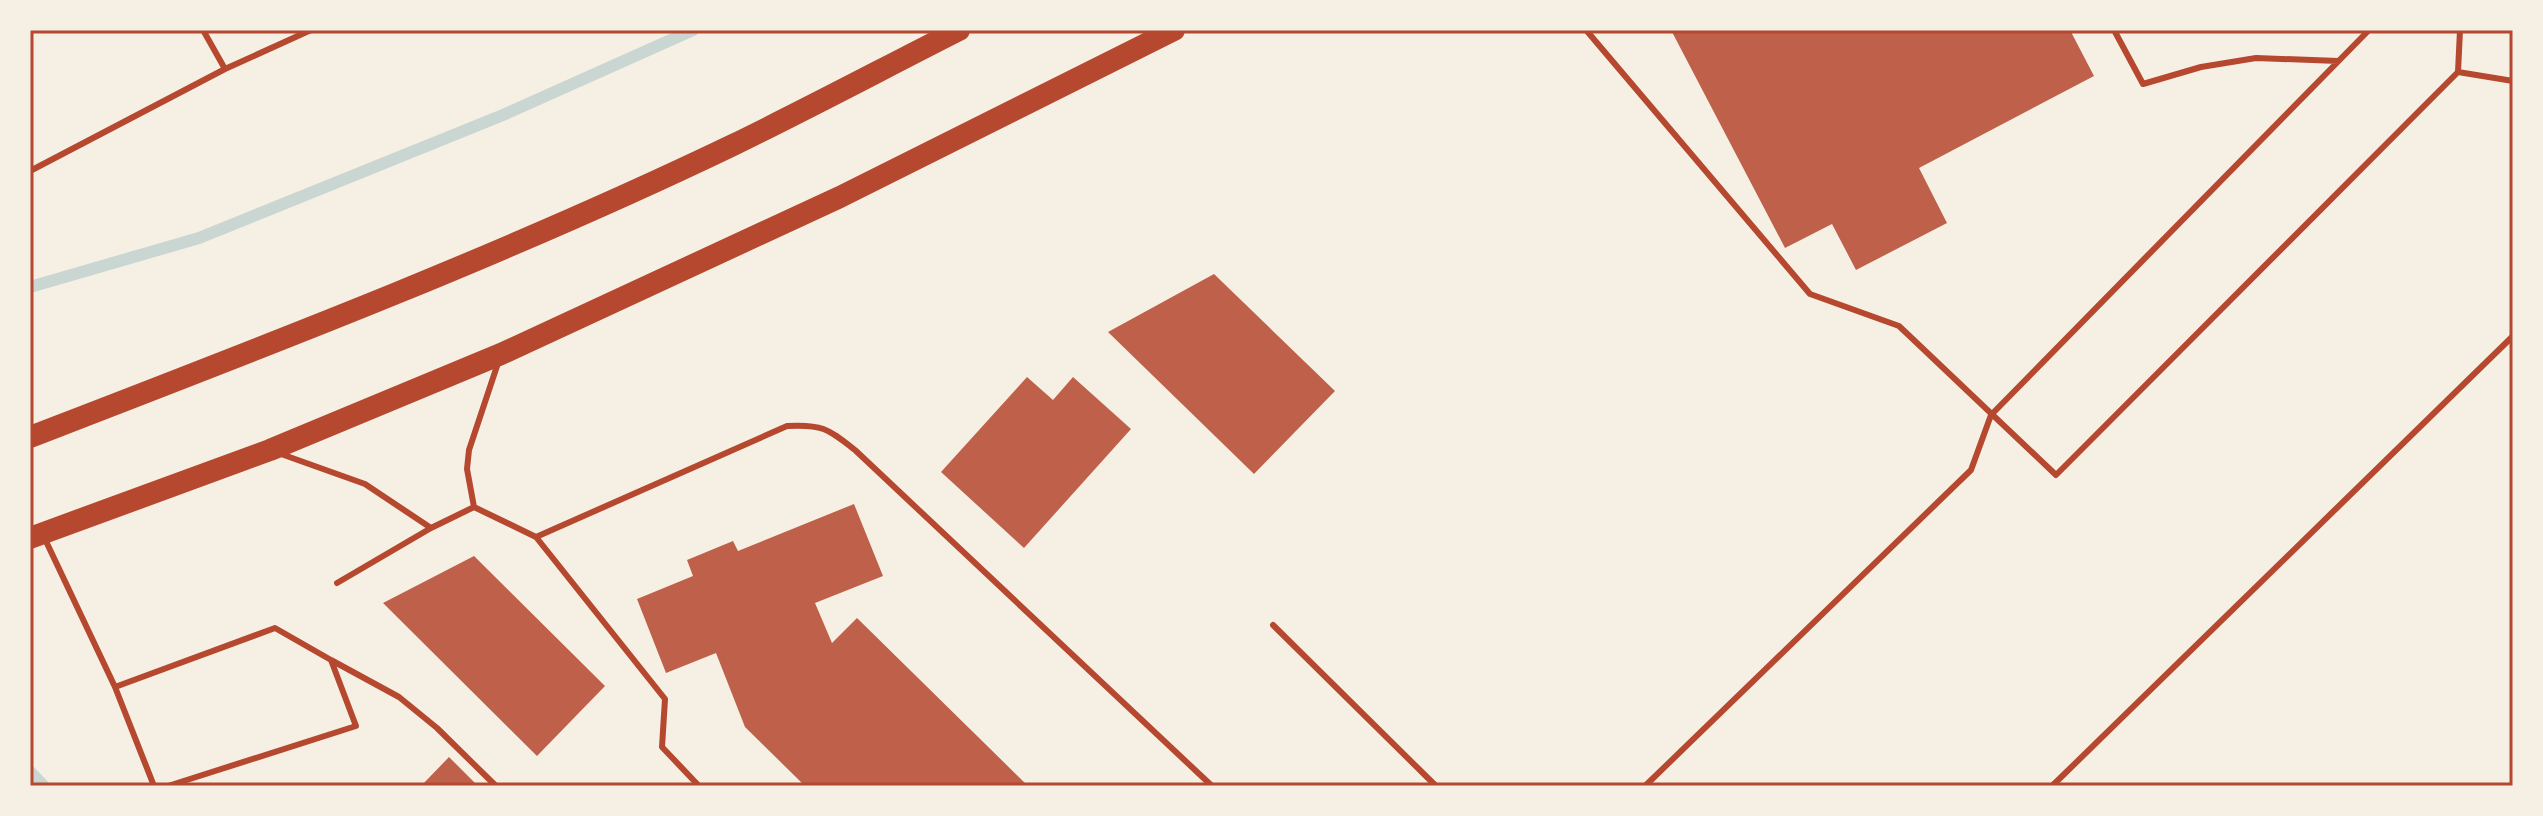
<svg xmlns="http://www.w3.org/2000/svg" width="2543" height="816" viewBox="0 0 2543 816" font-family="Jost,sans-serif">
	<style>
		.water { fill: #c9d6d2 }
		.lines { fill: none; stroke-linecap: round; stroke-linejoin: round }
		.stream { stroke: #c9d6d2; stroke-width: 12 }
		.building { fill: #bf614a }
		.service { stroke: #b5482f; stroke-width: 6 }
		.trunk { stroke: #b5482f; stroke-width: 22 }
		.neatline { fill: none; stroke: #b5482f; stroke-width: 3 }
	</style>
	<rect width="100%" height="100%" fill="#f6efe4"/>
	<path class="water" d="M30 763 52 786H30Z"/>
	<g class="lines">
		<path class="stream" d="M30 287 199 238 503 115 693 30"/>
	</g>
	<path class="building" d="M1671 30H2070L2094 76 1919 168 1947 223 1856 270 1832 224 1785 248Z
		M1214 274 1335 391 1254 474 1108 332Z
		M1027 377 1053 400 1073 377 1131 429 1024 548 941 472Z
		M854 504 883 576 815 603 832 643 857 618 1028 786H805L745 727 716 653 666 673 637 599 693 576 687 560 733 541 738 551Z
		M474 556 605 686 537 756 383 603Z
		M449 757 478 786H421Z"/>
	<g class="lines">
		<path class="service" d="M203 30 225 69 311 30
			M1586 30 1810 294 1899 326 2056 475 2458 72 2460 30
			M2114 30 2143 84 2201 67 2256 58 2338 61
			M2458 72 2513 81
			M30 171 225 69
			M281 454 365 484 431 528 474 507
			M474 507 536 537 665 699 662 747 699 786
			M474 507 467 469 469 450 499 360
			M44 537 115 687 154 786
			M536 537 787 426C823 424 828 429 855 450L1212 786
			M337 583 431 528
			M1273 625 1436 786
			M331 660 399 697 437 728 496 786
			M115 687 275 628 331 660 356 726 168 786
			M1645 786 1971 470 1991 415 2369 30
			M2052 786 2513 336"/>
		<path class="trunk" d="M30 437C266 346 504 255 733 145 809 108 884 68 959 30
			M30 538 270 450 501 354 840 197 1174 30"/>
	</g>
	<rect width="2543" height="816" fill="none" stroke="#f6efe4" stroke-width="64"/>
	<rect x="32" y="32" width="2479" height="752" class="neatline"/>
</svg>
